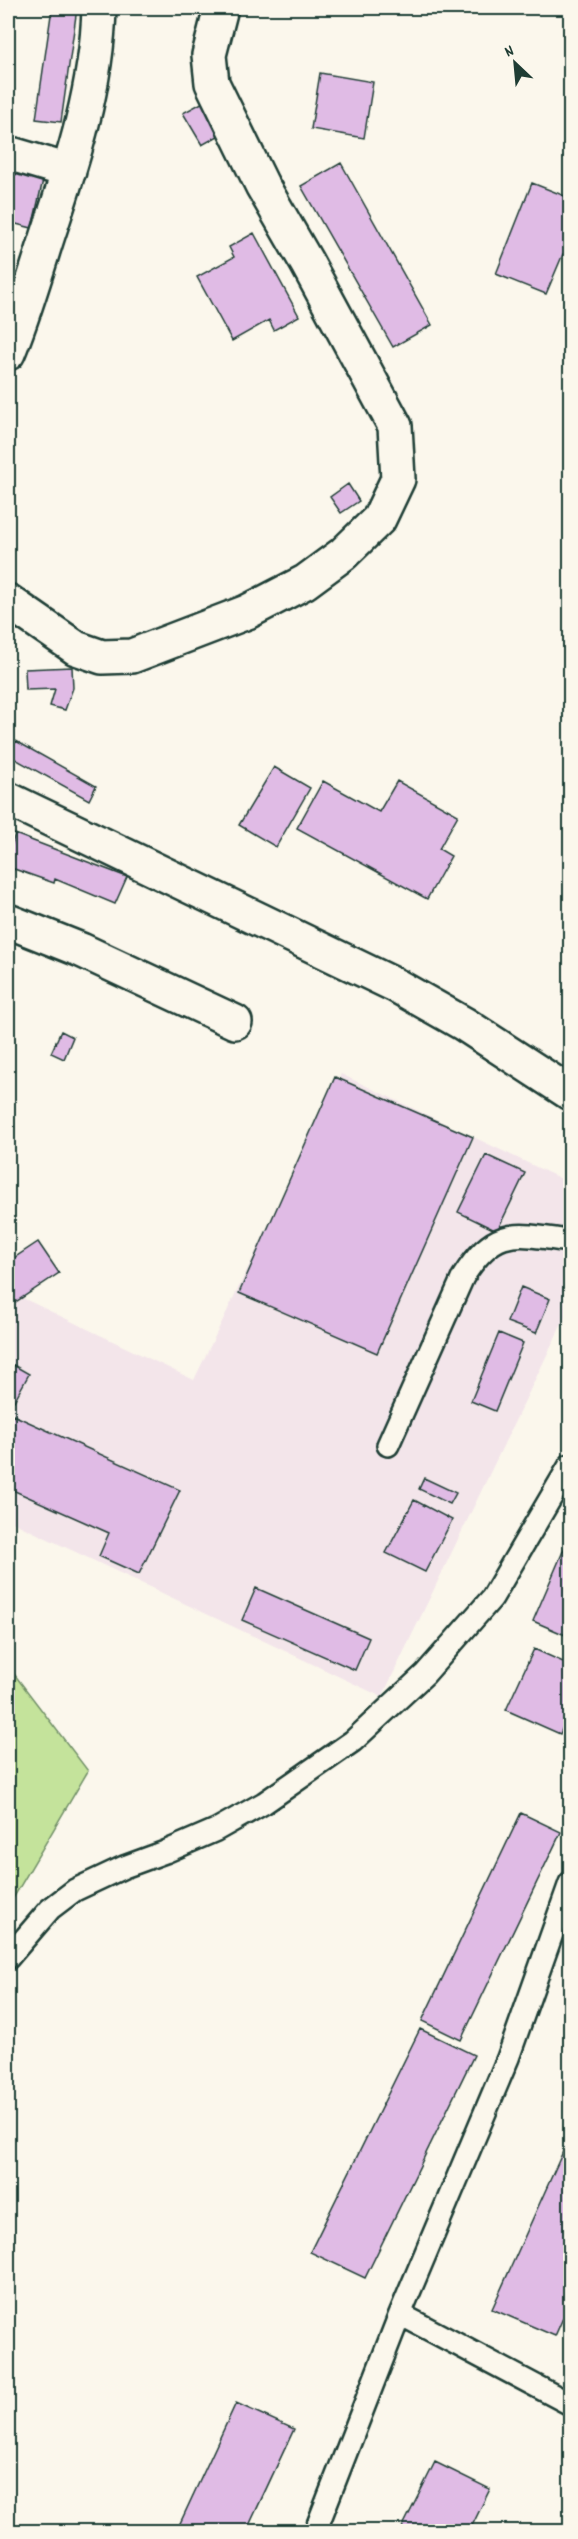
<svg xmlns="http://www.w3.org/2000/svg" width="578" height="2539" viewBox="0 0 578 2539" font-family="Dekko,sans-serif">
	<style>
		.built { fill: #f3e5ea }
		.green { fill: #c4e39b; stroke: #729068; stroke-width: 1.5 }
		.building { fill: #e0bbe5; stroke: #1f3d34; stroke-width: 1.5 }
		.lines { fill: none; stroke-linecap: round; stroke-linejoin: round }
		.service-casing { stroke: #1f3d34; stroke-width: 26 }
		.minor-casing { stroke: #1f3d34; stroke-width: 38 }
		.service { stroke: #fbf7ec; stroke-width: 21 }
		.minor { stroke: #fbf7ec; stroke-width: 33 }
	</style>
	<rect width="100%" height="100%" fill="#fbf7ec"/>
	<filter id="ink" filterUnits="userSpaceOnUse"><feTurbulence type="fractalNoise" baseFrequency=".0167" numOctaves="2"/><feDisplacementMap in="SourceGraphic" scale="12" xChannelSelector="R" yChannelSelector="G"/><feConvolveMatrix kernelMatrix="1 2 1 2 8 2 1 2 1" color-interpolation-filters="sRGB"/></filter>
	<g filter="url(#ink)">
		<path class="built" d="M341 1074 570 1183V1307L382 1697 8 1520V1291L194 1380Z"/>
		<path class="green" d="M8 1666 88 1771 8 1907Z"/>
		<path class="building" d="M52 8H77L61 122 36 119Z
			M320 73 373 82 364 138 311 129Z
			M209 99 227 131 202 145 183 113Z
			M341 163 432 325 393 347 301 186Z
			M8 172 43 180 32 228 8 222Z
			M532 183 570 198V257L563 254 546 294 496 274Z
			M254 233 299 316 274 330 269 320 232 341 197 277 234 257 229 247Z
			M348 484 359 501 341 513 330 497Z
			M72 667 73 688 65 710 50 706 55 689 26 690 25 669Z
			M16 741 96 786 89 800 8 755Z
			M274 767 310 788 276 847 239 825Z
			M323 781 379 812 397 781 458 815 439 849 451 856 427 899 297 828Z
			M15 834 127 877 115 904 55 879 54 883 14 869 11 873 8 871V849L10 850Z
			M61 1031 73 1037 64 1059 51 1053Z
			M335 1077 473 1137 377 1353 239 1293Z
			M486 1155 525 1173 497 1231 458 1212Z
			M38 1242 59 1273 8 1307V1262Z
			M521 1287 550 1299 536 1333 507 1322Z
			M499 1333 523 1343 495 1411 471 1401Z
			M8 1362 29 1374 14 1401 8 1398Z
			M13 1415 180 1490 139 1574 99 1556 109 1533 8 1488V1428Z
			M424 1478 456 1493 450 1504 419 1489Z
			M414 1500 452 1520 425 1572 386 1553Z
			M570 1535V1637L533 1621Z
			M256 1588 369 1638 355 1670 242 1620Z
			M534 1649 570 1665V1710L560 1734 506 1710Z
			M521 1813 561 1832 461 2040 422 2021Z
			M420 2029 474 2055 365 2278 310 2252Z
			M570 2136V2302L555 2336 492 2309Z
			M236 2403 294 2429 246 2532H176Z
			M435 2462 490 2489 469 2532H400Z"/>
		<g class="lines">
			<g class="service-casing">
				<path id="service" d="M388 1445 463 1277C496 1225 515 1234 570 1241
					M8 1958 50 1909 75 1890 124 1867 165 1852 216 1830 264 1803 353 1741 425 1674 492 1598 570 1465
					M400 2314 570 2404
					M315 2532 400 2314 508 2058 570 1883"/>
			</g>
			<g class="minor-casing">
				<path id="minor" d="M8 153 69 171
					M8 353C24 315 35 275 48 235 73 160 97 87 99 8
					M8 601 76 648 102 657 132 656 247 612 305 582 343 554 379 519 398 479 395 426 307 263 262 185 212 83 209 55 221 8
					M8 799 397 986 464 1024 570 1093
					M8 921 81 950 235 1022"/>
			</g>
			<use href="#service" class="service"/>
			<use href="#minor" class="minor"/>
		</g>
	</g>
	<rect width="578" height="2539" fill="none" stroke="#fbf7ec" stroke-width="30"/>
	<rect x="15" y="15" width="548" height="2509" fill="none" stroke="#1f3d34" stroke-width="2" filter="url(#ink)"/>
	<g transform="translate(515 63) rotate(334)" stroke="#fbf7ec" stroke-width="4.5" paint-order="stroke">
	<path d="M0-4.5L10 22L0 15L-10 22Z" fill="#1f3d34"/>
	<text y="-9" font-size="16" font-weight="bold" text-anchor="middle" fill="#1f3d34">N</text>
	</g>
</svg>
